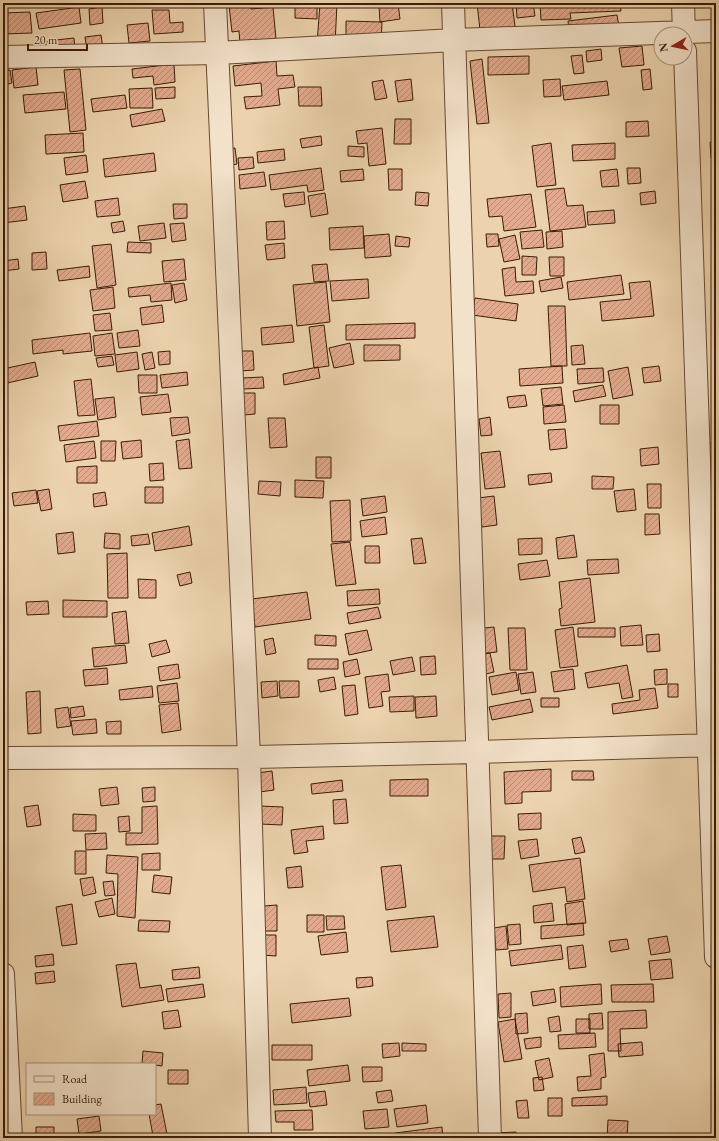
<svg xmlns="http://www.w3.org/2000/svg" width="719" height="1141" viewBox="0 0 719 1141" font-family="'EB Garamond',serif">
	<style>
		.building { fill: url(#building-hatch); stroke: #3b1b07 }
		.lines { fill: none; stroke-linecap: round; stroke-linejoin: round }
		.minor-casing { stroke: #674930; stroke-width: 24 }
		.minor { stroke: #f3e2ca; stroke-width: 22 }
	</style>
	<defs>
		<pattern id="building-hatch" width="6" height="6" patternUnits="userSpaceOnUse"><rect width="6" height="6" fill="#e3aa8d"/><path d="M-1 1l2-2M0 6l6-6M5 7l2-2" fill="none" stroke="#b98a71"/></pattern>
	</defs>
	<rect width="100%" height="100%" fill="#ecd3ad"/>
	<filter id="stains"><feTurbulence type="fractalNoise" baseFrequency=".005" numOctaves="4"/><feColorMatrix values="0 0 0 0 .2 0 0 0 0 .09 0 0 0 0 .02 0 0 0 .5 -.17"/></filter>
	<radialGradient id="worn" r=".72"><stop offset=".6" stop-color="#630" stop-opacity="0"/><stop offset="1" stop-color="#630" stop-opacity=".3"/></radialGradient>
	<path class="building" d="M251 3V9L273 7 276 39 240 43 239 31 232 32 229 5Z
		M295 3H317V19L295 18Z
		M320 3H337L335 45 317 44Z
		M398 3 400 19 380 22 379 6Z
		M477 3H512L516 34 481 39Z
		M516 3H533L535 16 517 18Z
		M540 3H620L621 11 570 13 571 19 541 20Z
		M79 7 81 23 39 29 36 13Z
		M102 7 103 23 90 25 89 9Z
		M152 10H169L170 23 183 22V32L154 34Z
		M30 12 32 33 3 34V13Z
		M617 15 620 33 570 39 568 21Z
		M346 21 382 22 381 44 346 43Z
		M148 23 150 41 129 43 127 25Z
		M101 35 103 49 87 51 85 37Z
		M74 38 75 50 48 53 47 41Z
		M642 46 644 65 622 67 619 48Z
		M601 49 602 60 587 62 586 51Z
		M582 55 584 73 574 74 571 56Z
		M529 56V74L488 75V57Z
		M482 59 489 123 477 124 470 61Z
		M276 61 277 76 293 75 295 87 278 89 280 105 246 109 244 97 262 96 261 83 235 86 233 66Z
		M174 64 175 82 154 85 153 76 133 78 132 69Z
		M36 67 38 85 14 88 12 70Z
		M80 69 86 130 70 132 64 70Z
		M650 69 652 89 643 90 641 70Z
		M10 70 12 83 3 85V71Z
		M411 79 413 100 398 102 395 81Z
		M560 79 561 96 544 97 543 80Z
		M383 80 387 98 375 100 372 82Z
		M607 81 609 95 564 100 562 86Z
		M175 87V98L156 99 155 88Z
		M298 87H321L322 106H299Z
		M152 88 153 108H130L129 89Z
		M64 92 66 109 25 113 23 95Z
		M125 95 127 108 93 112 91 99Z
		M162 109 165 121 132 127 130 115Z
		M395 119H411V144H394Z
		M648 121 649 136 626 137V122Z
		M382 128 386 164 369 166 367 143 358 144 356 131Z
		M83 133 84 152 46 154 45 135Z
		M321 136 322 145 302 148 300 139Z
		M710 142H716V158H711Z
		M551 143 556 185 537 187 532 146Z
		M615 143V159L573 161 572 145Z
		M348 146 364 147V157L348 156Z
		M235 148 237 164 222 167 219 150Z
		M284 149 285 160 258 163 257 152Z
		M154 153 156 171 105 177 103 159Z
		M86 155 88 172 66 175 64 158Z
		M253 157 254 168 239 170 238 158Z
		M321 168 324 190 308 192 307 185 271 190 269 175Z
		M627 168H640L641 183 628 184Z
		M363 169 364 180 341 182 340 171Z
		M388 169H402V190H389Z
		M617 169 619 186 602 187 600 171Z
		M264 172 266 186 240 189 239 175Z
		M85 181 88 198 63 202 60 185Z
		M564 188 567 206 583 205 586 227 550 231 545 190Z
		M655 191 656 203 641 205 640 193Z
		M304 192 305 204 285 207 283 194Z
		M416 192 429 193 428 206 415 205Z
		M325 193 328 214 311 217 308 196Z
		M531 194 536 227 504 231 502 216 489 217 487 199Z
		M118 198 120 215 97 217 95 201Z
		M173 204H187V218L174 219Z
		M25 206 27 220 3 223V209Z
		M614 210 615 223 588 225 587 212Z
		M123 221 125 231 113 233 111 223Z
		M284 221 285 239 267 240 266 222Z
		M164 223 166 238 140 241 138 226Z
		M184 223 186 240 172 242 170 224Z
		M363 226 364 248 330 250 329 228Z
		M542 230 544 247 522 249 520 232Z
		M562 231 563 247 547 249 546 232Z
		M389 234 391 256 365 258 364 236Z
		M486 234H498L499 246 487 247Z
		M515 235 520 259 504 262 499 239Z
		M396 236 410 238 409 247 395 246Z
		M128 242 151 243V253L127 252Z
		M284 243 285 258 267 260 265 245Z
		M111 244 116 285 97 288 92 246Z
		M46 252 47 269 32 270V253Z
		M716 255V279H715L713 256Z
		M522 256 537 257 536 275H522Z
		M549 257H564V276H550Z
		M18 259 19 269 3 271V261Z
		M184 259 186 280 164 282 162 261Z
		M327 264 329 281 314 282 312 265Z
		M89 266 90 277 59 281 57 270Z
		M515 267 516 282 533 281 534 293 505 296 502 269Z
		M621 275 624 294 569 300 567 282Z
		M561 277 563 288 541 292 539 281Z
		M368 279 369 298 332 301 330 281Z
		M650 281 654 316 602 321 600 302 631 299 629 283Z
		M326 282 330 322 297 326 293 285Z
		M171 283 172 300 151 302 150 295 129 297 128 288Z
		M184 283 187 300 175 303 172 285Z
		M113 287 115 308 93 311 90 290Z
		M475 298 518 304 516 321 472 315Z
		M162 305 164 322 142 325 140 308Z
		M548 306H565L567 366H551Z
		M110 313 112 330 95 331 93 315Z
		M415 323V338L346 340V325Z
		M292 325 294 342 262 345 261 328Z
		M324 325 329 366 314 368 309 327Z
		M138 330 140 346 119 348 117 333Z
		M90 333 92 351 63 354V350L33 354 32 340Z
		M112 333 115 354 95 356 93 336Z
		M350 343 354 364 334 368 329 348Z
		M364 345H400V360L364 361Z
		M583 345 585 364 572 365 571 346Z
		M170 351V364L159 365 158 352Z
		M240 351H253L254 370 240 371Z
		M137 352 139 369 117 372 115 355Z
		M152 352 155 368 145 370 142 354Z
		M112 356 114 365 98 367 96 358Z
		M35 362 38 376 3 384V369Z
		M562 366 563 383 520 386 519 369Z
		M659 366 661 381 644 383 642 368Z
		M318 367 320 378 284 385 283 374Z
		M628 367 633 395 613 399 608 371Z
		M603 368 604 382 578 384 577 369Z
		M187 372 188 385 162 388 160 375Z
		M138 375H157V393H139Z
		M713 375H716V403Z
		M263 377 264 388 243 389 242 378Z
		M91 379 95 415 78 416 74 381Z
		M603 385 606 396 575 402 573 391Z
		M561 387 563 404 543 406 541 389Z
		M243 393H255V414L244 415Z
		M168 394 171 412 142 415 140 397Z
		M525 395 527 406 509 408 507 397Z
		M114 397 116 417 98 420 95 399Z
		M564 405 566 422 544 424 543 407Z
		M600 405H619V424H600Z
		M188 417 190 433 172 436 170 418Z
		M490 417 492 435 481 436 479 419Z
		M268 418H285L287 447 270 448Z
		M97 421 99 436 60 441 58 426Z
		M565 429 567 448 550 450 548 430Z
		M189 439 192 468 179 469 176 441Z
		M141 440 142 457 123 459 121 442Z
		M94 441 96 458 66 462 64 445Z
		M101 441H116L115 461H101Z
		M714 443 715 456 701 457 700 444Z
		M658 447 659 464 641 466 640 449Z
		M500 451 505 487 485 489 481 453Z
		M316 457H331V478H316Z
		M163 463 164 480 150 481 149 464Z
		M97 466V483H77V467Z
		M551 473 552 482 529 485 528 475Z
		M592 476 614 477 613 489H592Z
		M295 480 324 481 323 498 295 497Z
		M259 481 281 482 280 496 258 494Z
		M647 484H661V508H648Z
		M145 487H163V503H145Z
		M49 489 52 509 41 511 37 491Z
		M634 489 636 510 617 512 614 491Z
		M36 490 38 503 14 506 12 493Z
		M105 492 107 505 94 507 93 494Z
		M385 496 387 512 363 516 361 499Z
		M494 496 497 525 482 527 478 498Z
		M350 500 351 541 332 542 330 501Z
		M645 514H659L660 534 645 535Z
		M385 517 387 534 362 537 360 521Z
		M189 526 192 545 155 551 152 533Z
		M73 532 75 552 58 554 56 534Z
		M105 533 120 534V549L104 548Z
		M148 534 150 544 132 546 131 536Z
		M574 535 577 557 558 559 556 538Z
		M422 538 426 563 414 564 411 539Z
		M542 538V554L519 555 518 539Z
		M350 542 356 584 336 586 331 544Z
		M365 546H379L380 563H365Z
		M127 553 128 598H108L107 554Z
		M716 557V587H715L708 559Z
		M618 559 619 573 588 575 587 560Z
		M547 560 550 576 520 580 518 564Z
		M190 572 192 583 180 586 177 575Z
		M590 578 595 622 561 626 559 609 562 608 559 582Z
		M138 579 156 580V598H139Z
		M379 589 380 604 348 606 347 591Z
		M307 592 311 619 255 627 252 599Z
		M63 600 107 601V617H63Z
		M48 601 49 614 27 615 26 602Z
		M378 607 381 618 349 624 347 613Z
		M126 611 129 643 115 644 112 613Z
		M641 625 643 645 621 646 620 627Z
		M494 627 497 652 478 654 475 629Z
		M573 627 578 666 560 668 555 630Z
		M508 628H525L527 670H510Z
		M578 628H615V637H578Z
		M367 630 372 650 349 655 345 634Z
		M659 634 660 651 647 652 646 635Z
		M315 635 336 636V646L315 645Z
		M273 638 276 653 266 655 264 640Z
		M166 640 170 652 152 657 149 644Z
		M125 645 127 663 94 667 92 648Z
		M490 653 494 672 482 675 478 655Z
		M435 656 436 674 421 675 420 657Z
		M412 657 415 671 393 675 390 661Z
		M308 659H338V669H308Z
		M357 659 360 674 345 677 343 662Z
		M178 664 180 678 160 681 158 667Z
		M627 665 633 697 622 699 619 683 588 688 585 673Z
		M107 668 108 684 85 686 83 670Z
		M573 669 575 689 554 692 551 672Z
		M667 669V684L655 685 654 670Z
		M516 672 519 690 492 695 489 677Z
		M533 672 536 692 521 694 518 674Z
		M388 674 390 691 381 692 383 706 369 708 365 677Z
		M334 677 336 689 320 692 318 680Z
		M277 681 278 696 262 698 261 682Z
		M279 681H299V697L280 698Z
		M177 683 179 701 159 703 157 686Z
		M668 684H678V697H668Z
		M355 685 358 714 345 716 342 686Z
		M152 686 153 697 120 700 119 690Z
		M655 688 658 708 613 714 612 704 640 700 639 690Z
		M40 691 41 733 28 734 26 692Z
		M414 696V711L390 712 389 697Z
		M436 696 437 716 416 718 415 697Z
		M541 698H559V707H541Z
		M530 699 533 712 492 720 489 707Z
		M178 703 181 730 162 733 159 705Z
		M83 706 85 716 71 718 70 708Z
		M68 707 71 726 57 728 55 709Z
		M96 719 97 733 73 735 71 721Z
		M121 721V734H107L106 722Z
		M551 769V791L522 792V803L505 804 504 772Z
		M272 771 274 790 252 793 249 774Z
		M572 771H593L594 780H572Z
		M428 779V796H390V780Z
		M342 780 343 791 312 794 311 784Z
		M117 787 119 804 101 806 99 789Z
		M155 787V801L143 802 142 788Z
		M346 799 348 823 334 824 333 800Z
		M38 805 41 825 27 827 24 807Z
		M157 806 158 844 126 845V833H142V807Z
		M260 806 283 807 282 825 260 824Z
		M541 813V829L519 830 518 814Z
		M73 814 96 815V831H73Z
		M129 816 130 831 119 832 118 817Z
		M323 826 324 839 306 841 308 852 294 854 291 830Z
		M106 833 107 849 86 850 85 834Z
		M490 836H505L504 859H490Z
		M581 837 585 852 575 854 572 839Z
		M537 839 539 856 521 859 518 841Z
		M75 851H86V874H75Z
		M160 853V870H142V854Z
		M107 855 138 857 135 918 117 916 118 874 106 873Z
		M580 858 585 899 567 902 565 887 533 892 529 865Z
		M401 865 406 907 386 910 381 867Z
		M301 866 303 887 288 888 286 868Z
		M154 875 172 877 170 894 152 892Z
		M93 877 96 893 83 896 80 879Z
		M113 881 115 895 105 896 103 882Z
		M112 898 115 914 99 917 95 902Z
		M583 901 586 923 567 925 565 904Z
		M552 903 554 921 534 923 533 906Z
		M72 904 77 944 62 946 56 907Z
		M277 905V931H264V906Z
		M307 915H324V932H307Z
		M326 916H344L345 929 327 930Z
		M434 916 438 947 391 952 387 921Z
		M139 920 170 921 169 932 138 931Z
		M583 923 584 935 541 939V926Z
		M520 924 521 944 509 945 507 925Z
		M506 926 508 949 496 950 494 928Z
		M346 932 348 952 321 955 318 936Z
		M262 935H276V956L262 955Z
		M667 936 670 952 651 955 648 939Z
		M627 939 629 949 611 952 609 941Z
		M561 945 563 959 511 966 509 951Z
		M583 945 586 967 569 969 567 947Z
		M53 954 54 965 36 967 35 956Z
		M671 959 673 978 651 980 649 961Z
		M136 963 140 988 161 985 164 1000 122 1007 116 965Z
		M199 967 200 978 173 980 172 970Z
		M54 971 55 982 36 984 35 973Z
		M372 977 373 986 357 988 356 978Z
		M203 984 205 997 168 1002 166 989Z
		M601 984 602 1004 561 1007 560 987Z
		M653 984 654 1002H612L611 985Z
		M554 989 556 1002 533 1006 531 992Z
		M511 993V1017L499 1018 498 994Z
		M349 998 351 1016 292 1023 290 1004Z
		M178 1010 181 1027 164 1029 162 1012Z
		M646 1010 647 1028 620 1029 621 1051H608V1012Z
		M527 1013 528 1033 516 1034 515 1014Z
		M602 1013 603 1029H589V1014Z
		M559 1016 561 1031 550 1032 548 1018Z
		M515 1019 522 1059 504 1062 498 1022Z
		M576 1019H590V1033H576Z
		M595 1033 596 1047 559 1049 558 1035Z
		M541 1037V1047L526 1049 524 1039Z
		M642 1042 643 1055 619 1057 618 1044Z
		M399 1043 400 1056 383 1058 382 1044Z
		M402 1043 426 1044V1051H402Z
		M272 1045H312V1060H272Z
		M143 1051 163 1053 162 1066 155 1065V1064H142Z
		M604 1053 606 1077 601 1078V1089L578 1091 577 1077 591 1076 589 1055Z
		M549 1058 553 1077 539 1080 535 1061Z
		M348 1065 350 1081 309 1086 307 1070Z
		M362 1067H382V1081L363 1082Z
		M168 1070H188V1084H168Z
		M542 1077 544 1090 534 1091 533 1078Z
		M306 1087 307 1103 274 1105 273 1090Z
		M391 1090 393 1101 378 1103 376 1092Z
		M325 1091 327 1105 310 1107 308 1093Z
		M607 1096V1105L572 1106V1098Z
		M548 1098H562V1116H548Z
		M527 1100 529 1118H518L516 1101Z
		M161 1104 167 1134 153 1136 149 1114H155V1105Z
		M426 1105 428 1123 397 1127 394 1109Z
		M387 1109 389 1127 365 1129 363 1111Z
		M312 1110 313 1130H294V1122H276L275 1111Z
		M99 1116 101 1131 79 1134 77 1119Z
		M608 1120 628 1121 627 1138H607Z
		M36 1127H54V1138H36Z
		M442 1127 443 1138H395V1133Z
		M516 1132V1138H497L496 1133Z"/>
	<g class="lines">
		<g class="minor-casing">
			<path id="minor" d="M215 3 249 757 260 1138
				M453 3 490 1138
				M683 3 684 34
				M685 51 716 957
				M3 57 217 53 454 40 716 31
				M3 758 249 757 477 752 716 745
				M3 974 11 1138"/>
		</g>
		<use href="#minor" class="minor"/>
	</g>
	<rect width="719" height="1141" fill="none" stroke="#ecd3ad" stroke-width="16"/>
	<rect x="4" y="4" width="711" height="1133" fill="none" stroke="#3b1b07" stroke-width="2"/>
	<rect x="8" y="8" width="703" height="1125" fill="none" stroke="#3b1b07"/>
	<rect x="26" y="1063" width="130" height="52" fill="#f3e2ca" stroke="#a9927c"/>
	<rect x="34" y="1076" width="20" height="6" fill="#f3e2ca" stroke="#a9927c"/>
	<text x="62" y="1083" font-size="12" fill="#3b1b07">Road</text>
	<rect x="34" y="1093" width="20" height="12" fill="url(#building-hatch)" stroke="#a9927c"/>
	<text x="62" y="1103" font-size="12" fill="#3b1b07">Building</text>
	<g transform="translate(673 46) rotate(261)"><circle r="19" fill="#f3e2ca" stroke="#a9927c"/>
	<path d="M0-3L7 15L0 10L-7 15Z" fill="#8f2418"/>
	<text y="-6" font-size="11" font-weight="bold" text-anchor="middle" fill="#3b1b07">N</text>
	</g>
	<path d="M28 44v6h59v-6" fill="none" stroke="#3b1b07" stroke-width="2"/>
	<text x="34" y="44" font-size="12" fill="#3b1b07" stroke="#f3e2ca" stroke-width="3" paint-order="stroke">20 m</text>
	<rect width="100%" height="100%" filter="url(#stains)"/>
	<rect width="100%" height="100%" fill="url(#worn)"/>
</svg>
